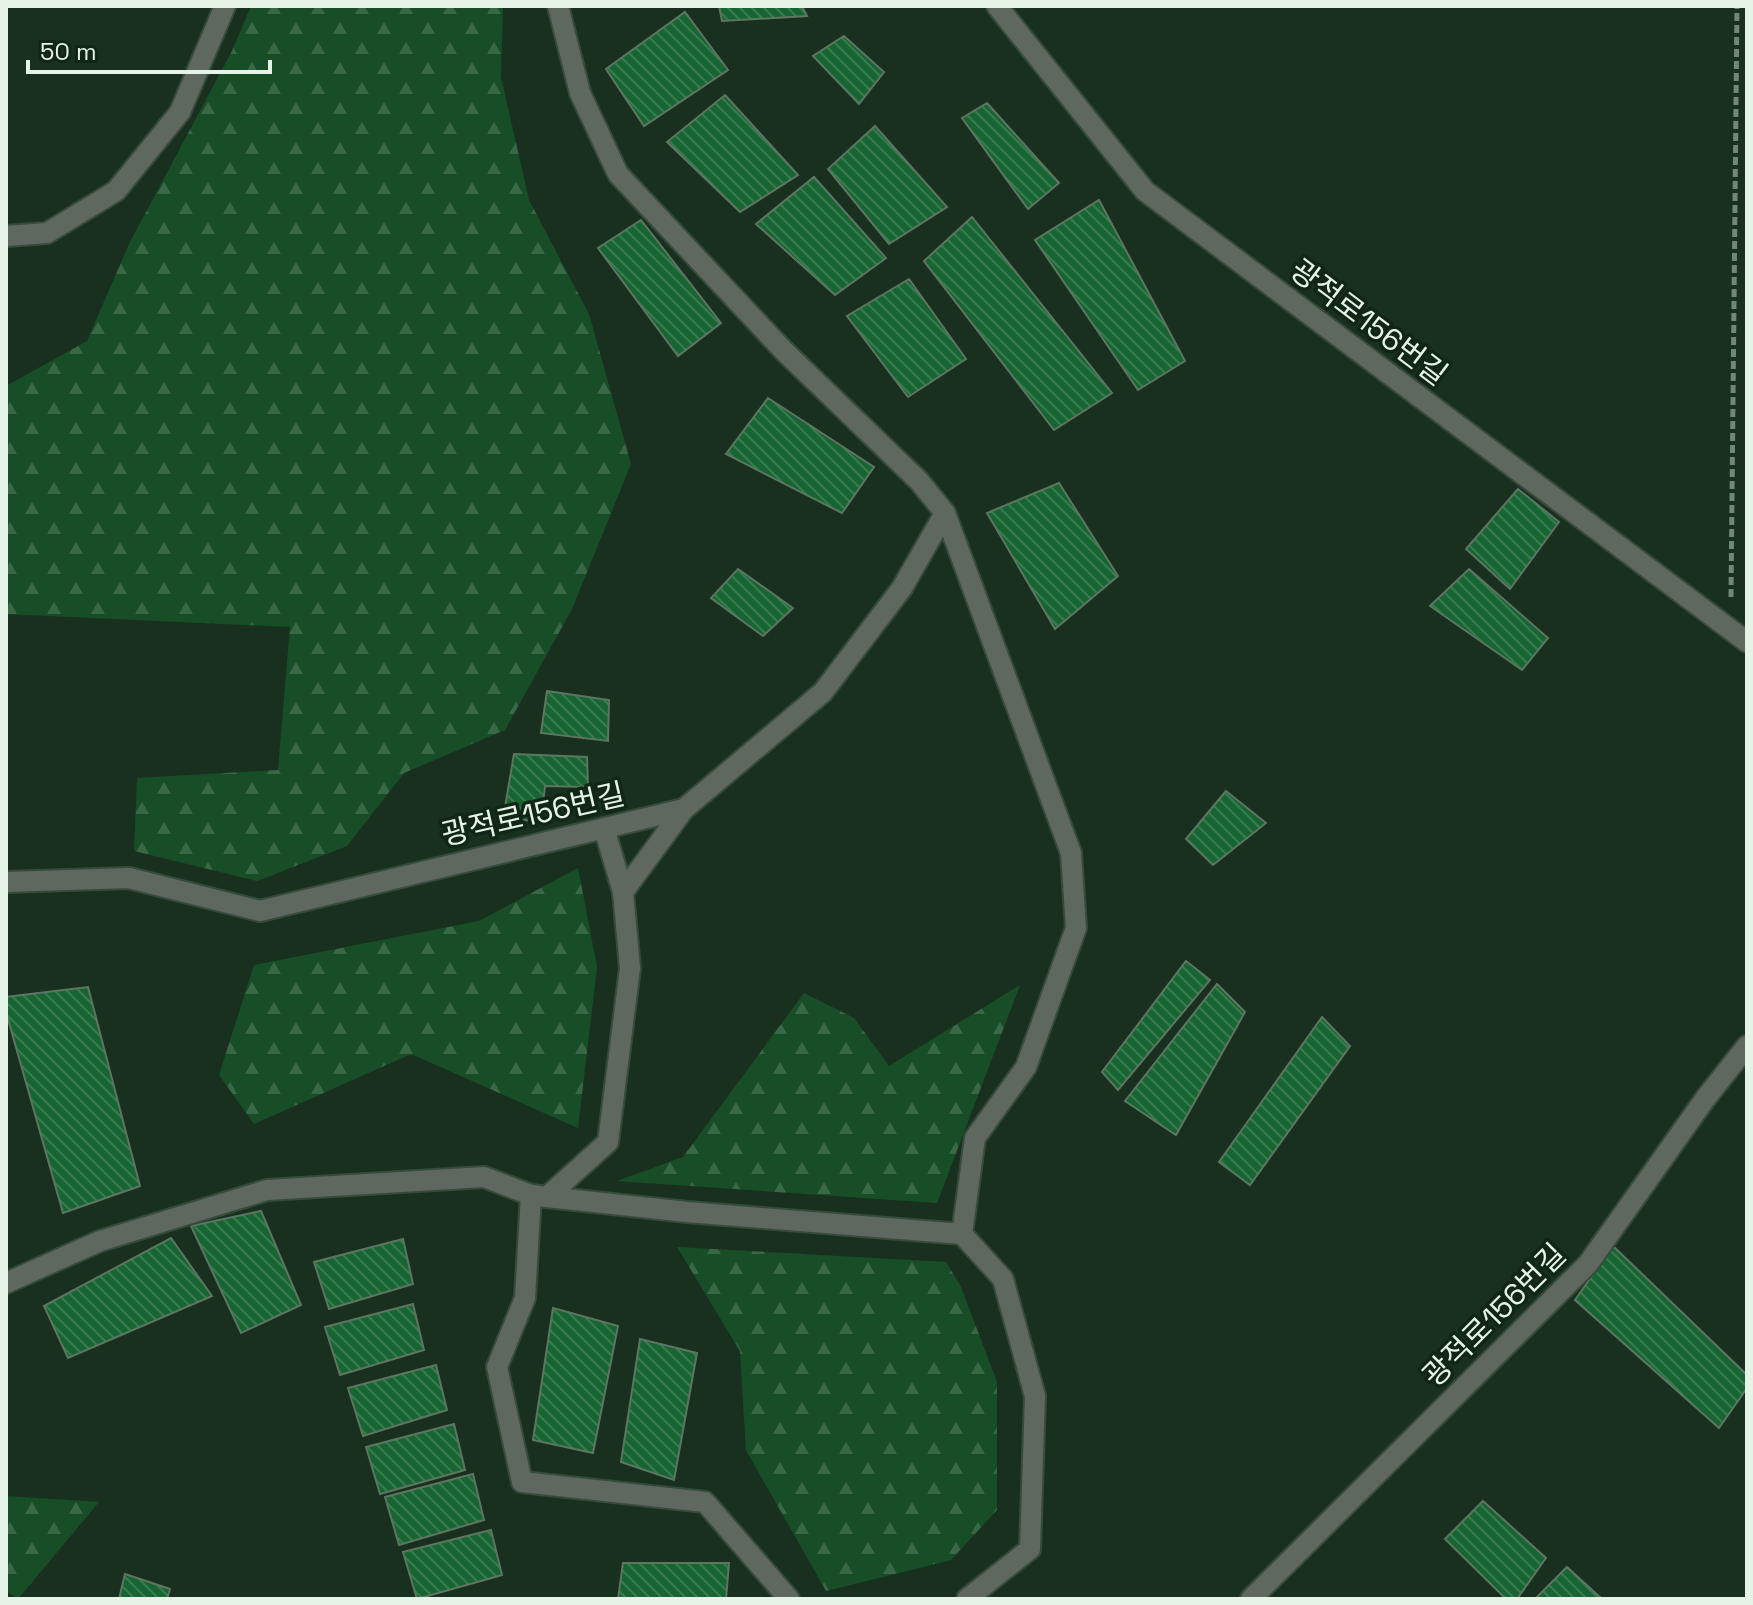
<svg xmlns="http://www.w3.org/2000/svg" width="1753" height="1605" viewBox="0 0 1753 1605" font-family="'Space Grotesk','Noto Sans KR',sans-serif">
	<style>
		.forest { fill: url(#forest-firs) }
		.building { fill: url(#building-back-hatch); stroke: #5d7561; stroke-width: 2 }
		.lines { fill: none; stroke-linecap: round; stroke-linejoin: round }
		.minor-casing { stroke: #374b3b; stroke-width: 24 }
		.path { stroke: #738677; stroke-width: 5; stroke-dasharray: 8 4; stroke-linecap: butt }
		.minor { stroke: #5e685f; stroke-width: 20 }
		.labels { text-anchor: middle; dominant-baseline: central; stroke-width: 7; stroke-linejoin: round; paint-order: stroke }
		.street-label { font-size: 30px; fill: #e6f4e8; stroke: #112616 }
	</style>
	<defs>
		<pattern id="forest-firs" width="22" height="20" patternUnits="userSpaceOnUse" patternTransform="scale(2)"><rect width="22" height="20" fill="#174e28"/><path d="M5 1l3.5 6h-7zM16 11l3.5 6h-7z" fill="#396847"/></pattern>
		<pattern id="building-back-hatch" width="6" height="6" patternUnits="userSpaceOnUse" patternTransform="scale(2)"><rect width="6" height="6" fill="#166532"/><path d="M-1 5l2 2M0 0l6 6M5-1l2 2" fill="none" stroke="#387c50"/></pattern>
	</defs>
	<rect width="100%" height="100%" fill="#1a301f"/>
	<path class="forest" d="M251 6H503L501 77 529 200 589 314 631 464 572 609 505 730 404 773 347 846 257 881 134 851 137 778 278 770 290 627 6 614V386L87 341 130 242 232 51Z
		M578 868 597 967 578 1128 411 1054 254 1124 219 1075 254 965 479 921Z
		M1020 985 937 1203 617 1181 683 1157 804 993 854 1018 889 1066Z
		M677 1247 946 1262 961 1287 997 1382V1510L951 1560 826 1591 746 1450 740 1351Z
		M6 1496 99 1502 18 1599 6 1591Z"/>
	<path class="building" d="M719 6H802L807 16 722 21Z
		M685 12 728 70 644 126 606 69Z
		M844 36 884 72 859 104 813 56Z
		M725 95 798 175 740 212 667 142Z
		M987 103 1059 183 1028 209 962 118Z
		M875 126 947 207 889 244 828 169Z
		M814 177 886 258 835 295 756 224Z
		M1099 200 1185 361 1138 390 1035 240Z
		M972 217 1112 393 1054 430 924 261Z
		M641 220 721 323 678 356 598 248Z
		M909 279 966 359 908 397 847 316Z
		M768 398 874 467 842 513 726 454Z
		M1059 483 1118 576 1055 629 987 513Z
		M1518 489 1559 522 1510 589 1466 549Z
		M738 569 793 608 763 636 711 598Z
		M1469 569 1548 638 1522 670 1430 606Z
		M547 691 609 700 608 741 541 733Z
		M514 754 587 757 588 787 545 786 541 821 503 819Z
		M1226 791 1266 823 1213 865 1186 839Z
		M1186 961 1210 980 1118 1090 1102 1072Z
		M1217 984 1245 1012 1176 1135 1125 1101Z
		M88 987 140 1186 63 1213 6 1012V997Z
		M1322 1017 1350 1046 1250 1185 1219 1162Z
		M261 1211 301 1305 241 1333 191 1226Z
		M171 1238 212 1296 68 1358 44 1306Z
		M403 1239 413 1284 329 1309 314 1262Z
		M1613 1246 1747 1375V1388L1719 1428 1575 1300Z
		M413 1304 424 1350 340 1375 325 1327Z
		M553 1308 618 1326 593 1453 533 1440Z
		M640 1339 697 1353 674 1480 621 1462Z
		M436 1365 447 1410 363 1436 348 1388Z
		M454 1424 465 1470 380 1494 366 1447Z
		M473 1474 484 1520 399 1545 385 1497Z
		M1483 1501 1546 1558 1517 1599H1506L1445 1539Z
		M491 1530 502 1575 417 1599 403 1552Z
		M623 1563H729L726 1599H618Z
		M1567 1567 1602 1599H1535Z
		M125 1574 170 1589 167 1599H119Z"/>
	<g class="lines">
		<g class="minor-casing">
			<path id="minor" d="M558 6 580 93 618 174 784 351 919 481 945 513 1071 853 1076 928 1026 1067 975 1138 962 1234 1003 1279 1035 1396 1030 1549 967 1599
				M997 6 1145 191 1747 642
				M6 236 47 233 116 191 180 112 225 6
				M604 828 623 892
				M6 882 129 878 260 911 684 809 823 692 902 588 945 513
				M531 1195 525 1298 497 1367 522 1482 705 1502 789 1599
				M547 1197 608 1142 630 968 623 892 684 809
				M6 1283 100 1241 267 1190 484 1177 531 1195 547 1197 687 1212 962 1234
				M1251 1599 1588 1264 1705 1099 1747 1046"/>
		</g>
		<path class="path" d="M1731 597 1737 6"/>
		<use href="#minor" class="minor"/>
	</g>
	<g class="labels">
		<g class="street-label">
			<text transform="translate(1369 322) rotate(37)">광적로156번길</text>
			<text transform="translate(533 814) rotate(-13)">광적로156번길</text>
			<text transform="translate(1494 1315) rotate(-45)">광적로156번길</text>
		</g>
	</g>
	<rect width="1753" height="1605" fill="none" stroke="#e6f4e8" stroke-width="16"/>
	<path d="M28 60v12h242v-12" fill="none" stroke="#e6f4e8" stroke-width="4"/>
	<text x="40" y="60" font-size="24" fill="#e6f4e8" stroke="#112616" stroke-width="6" paint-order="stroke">50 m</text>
</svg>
